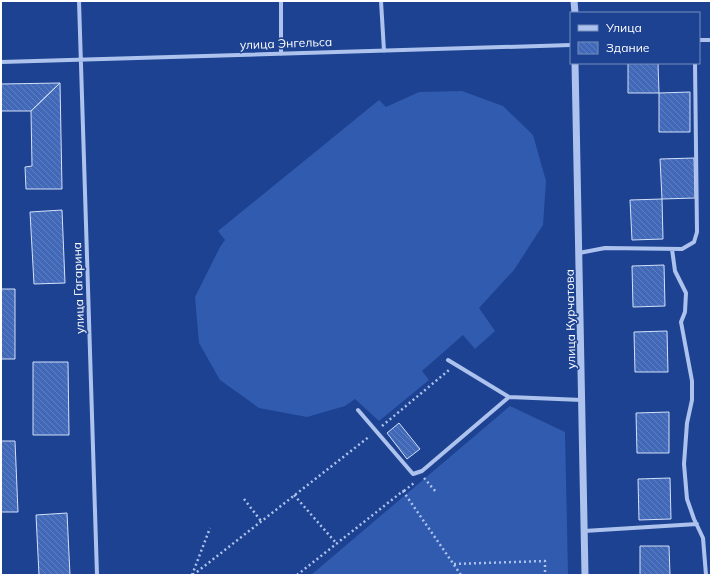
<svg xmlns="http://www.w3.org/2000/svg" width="712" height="576" viewBox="0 0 712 576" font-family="Mulish,sans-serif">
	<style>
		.grass { fill: #305baf }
		.building { fill: url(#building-back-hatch); stroke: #d3e0fa }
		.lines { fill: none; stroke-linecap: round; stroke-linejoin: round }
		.path { stroke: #adc3ee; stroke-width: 2.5; stroke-dasharray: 2 3; stroke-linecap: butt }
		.minor { stroke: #adc3ee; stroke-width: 4 }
		.tertiary { stroke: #adc3ee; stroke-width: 7 }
		.labels { text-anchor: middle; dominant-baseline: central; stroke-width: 3.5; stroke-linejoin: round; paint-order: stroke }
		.street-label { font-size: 12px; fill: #fff; stroke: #1d4291 }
	</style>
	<defs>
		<pattern id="building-back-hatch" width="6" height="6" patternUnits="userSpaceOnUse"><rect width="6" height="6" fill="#4169b7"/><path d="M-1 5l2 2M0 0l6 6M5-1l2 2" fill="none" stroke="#5e80c2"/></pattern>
	</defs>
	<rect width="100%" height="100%" fill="#1d4291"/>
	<path class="grass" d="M462 91 503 106 533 135 546 181 543 225 514 270 479 308 495 331 475 349 463 335 422 371 429 380 379 421 355 399 345 406 307 417 259 408 220 380 199 343 195 297 220 247 225 240 218 231 379 100 386 107 419 92Z
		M510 406 565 432 568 575H311Z"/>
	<path class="building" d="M628 63H658L659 93H628Z
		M60 83 31 111H1V84Z
		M60 83 62 189H26L25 167 32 166 31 111Z
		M690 92V132H659V93Z
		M694 158 695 198 662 199 660 159Z
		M662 199 663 239 632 240 630 200Z
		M62 210 65 283 34 284 30 212Z
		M664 265 665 306 633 307 632 266Z
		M1 289H15V359H1Z
		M667 331 668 372H635L634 332Z
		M33 362H68L69 435H33Z
		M669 412V453H637L636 413Z
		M399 423 420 449 407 459 387 433Z
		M1 441H15L18 512H1Z
		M670 478 671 519 639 520 638 479Z
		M67 513 70 575H39L36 515Z
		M640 546H669L670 575H640Z"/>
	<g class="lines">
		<path class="path" d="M382 426 449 370
			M424 478 437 493
			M404 491 414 483
			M294 495 337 544
			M244 499 261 521
			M454 564 545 561V575
			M192 575 210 528
			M193 575 370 436
			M297 575 403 491 461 575"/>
		<path class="minor" d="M79 1 97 575
			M281 1V54
			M381 1 384 51
			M699 40H711
			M1 62 571 45
			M672 249 675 271 686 293 685 312 681 322 692 381V400L687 423 684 464 687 499 694 519 703 538 706 575
			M579 253 605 248 682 249 694 242 697 232 695 63
			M448 360 509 397 582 400
			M358 410 413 474 422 471 509 397
			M584 531 697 524"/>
		<path class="tertiary" d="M574 1 575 13
			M575 63 585 575"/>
	</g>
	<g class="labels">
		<g class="street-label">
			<text transform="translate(286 43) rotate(-2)">улица Энгельса</text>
			<text transform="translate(78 288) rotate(-92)">улица Гагарина</text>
			<text transform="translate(570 319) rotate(-91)">улица Курчатова</text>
		</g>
	</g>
	<rect width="712" height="576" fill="none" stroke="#ffffff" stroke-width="4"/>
	<rect x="570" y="12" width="130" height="52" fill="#1d4291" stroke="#778ebd"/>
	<rect x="578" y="25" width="20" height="6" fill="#adc3ee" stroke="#778ebd"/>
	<text x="606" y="32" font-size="12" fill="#ffffff">Улица</text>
	<rect x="578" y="42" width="20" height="12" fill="url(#building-back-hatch)" stroke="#778ebd"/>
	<text x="606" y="52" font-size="12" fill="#ffffff">Здание</text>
</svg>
